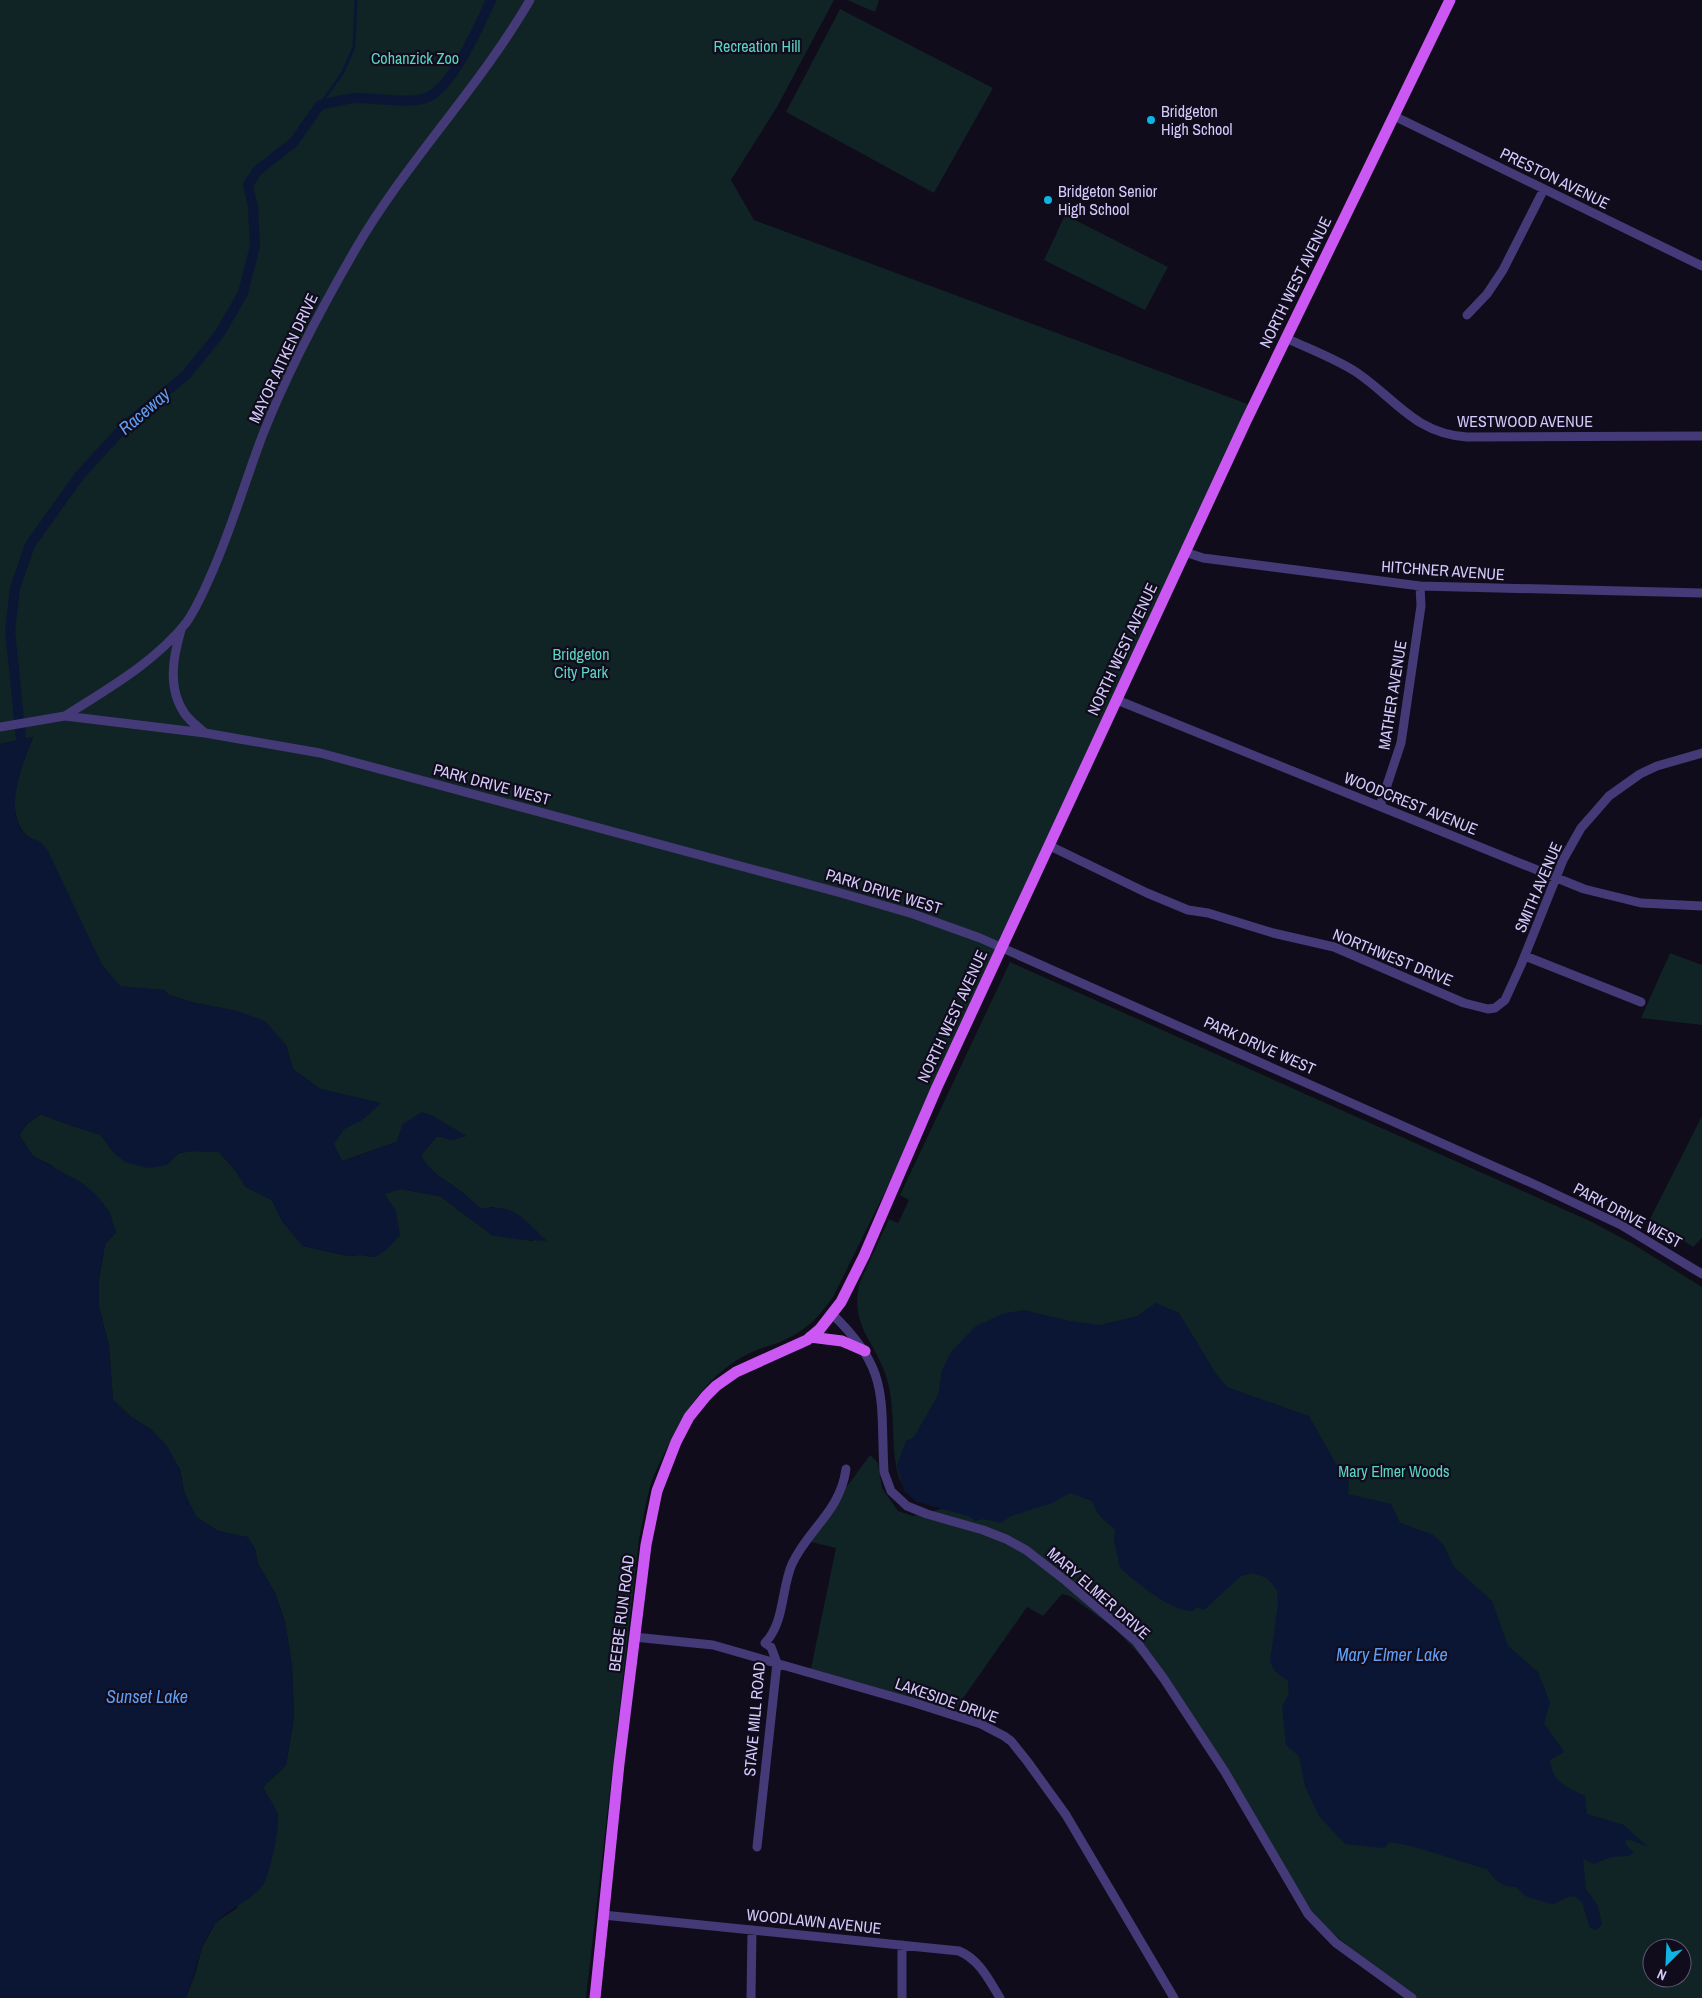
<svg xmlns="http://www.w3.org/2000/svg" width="1702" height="1998" viewBox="0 0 1702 1998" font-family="'Archivo Narrow',sans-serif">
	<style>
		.green { fill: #102325; fill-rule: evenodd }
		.water { fill: #0b1635 }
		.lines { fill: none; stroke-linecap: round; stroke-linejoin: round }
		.stream { stroke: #0b1635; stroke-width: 3 }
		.canal { stroke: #0b1635; stroke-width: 10 }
		.minor { stroke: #443a77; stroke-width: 9 }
		.major { stroke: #cc58f4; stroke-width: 11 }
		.poi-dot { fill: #0fb4e2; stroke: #100c1b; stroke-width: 2 }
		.labels { text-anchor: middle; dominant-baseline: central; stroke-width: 4.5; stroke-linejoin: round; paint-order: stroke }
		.park-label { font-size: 16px; fill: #5cd5c5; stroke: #100c1b }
		.poi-label { font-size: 16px; fill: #d5cafc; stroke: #100c1b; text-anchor: start }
		.street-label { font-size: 16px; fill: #d5cafc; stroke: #100c1b }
		.water-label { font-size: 18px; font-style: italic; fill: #5f9ef4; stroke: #100c1b }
	</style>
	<rect width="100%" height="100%" fill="#100c1b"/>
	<path class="green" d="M0 0H834L777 107 731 180 754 220 1253 406 937 1087 833 1297C816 1321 803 1333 775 1344 766 1347 757 1349 750 1353 708 1373 684 1412 665 1452 660 1463 653 1475 650 1487 645 1504 643 1522 639 1539L586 1998H186L195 1974 202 1947 216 1922 237 1908 278 1816 263 1787 286 1765 294 1717 292 1666 285 1622 275 1593 258 1564 255 1549 248 1538 218 1531 196 1517 184 1492 180 1469 152 1430 131 1417 113 1400 109 1346 99 1307V1280L105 1244 116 1232 51 1165 33 1156 19 1135 28 1123 41 1114 61 1122 101 1135 114 1153 167 1165 179 1153 193 1151 219 1152 235 1170 246 1187 272 1200 282 1221 303 1246 348 1256 361 1255 375 1257 396 1211 384 1194 400 1189 440 1196 492 1235 533 1241 493 1207 481 1209C474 1203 467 1196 459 1190 444 1178 430 1174 421 1155L437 1136 452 1140 403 1124 397 1142 342 1161 333 1144 344 1129 362 1120 380 1103 320 1089 293 1069 286 1045 237 1011 195 1003 169 995 164 990 120 987 102 965 40 842C36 840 29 838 26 835 2 808 22 766 33 737L0 744Z
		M847 0H879L875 12Z
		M840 9 993 88 934 193 786 112Z
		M1065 215 1168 267 1145 310 1044 260Z
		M1670 953 1702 965V1025L1641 1018Z
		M1010 962 1592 1222 1633 1244 1702 1287V1998H1409L1329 1930 1308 1910 1170 1686 1114 1628 1070 1596 1062 1594 1043 1616 1027 1607 952 1714 810 1673 836 1548 807 1541 870 1455 878 1463 882 1488 898 1511 913 1516 945 1508 905 1489 899 1478C890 1449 896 1413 888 1383 878 1343 848 1327 860 1282L889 1219 898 1223 909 1200 900 1195ZM1652 1948H1682V1978H1652Z
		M1702 1116V1238L1693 1247 1650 1219Z"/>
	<path class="water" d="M33 737C23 764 2 811 26 836 30 839 36 839 40 842 43 844 45 848 48 851L102 965 120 986 164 990 169 995 195 1003 237 1011 265 1021 286 1045 293 1069 320 1089 381 1103 362 1120 344 1129 334 1144 342 1161 397 1142 403 1124 422 1112 433 1116 467 1136 452 1140 437 1136 421 1155C429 1173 445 1179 459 1190 467 1196 473 1203 481 1209 516 1203 523 1219 547 1241L515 1239 492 1235 440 1196 400 1189 384 1194 396 1211 400 1235 386 1250 375 1257 361 1255 348 1256 303 1246 282 1221 272 1200 246 1187 235 1170 219 1152 193 1151 179 1153 167 1165 148 1168 125 1162 114 1153 101 1135 61 1122 41 1114 28 1123 19 1135 33 1156 84 1184 99 1198 110 1213 116 1232 105 1244 99 1280V1307L109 1346 113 1400 131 1417 152 1430 167 1446 180 1470 184 1492 196 1517 218 1531 248 1537 255 1549 258 1564 275 1593 285 1622 292 1666 294 1717 286 1765 263 1787C267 1796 278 1809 278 1818 279 1831 270 1874 263 1885 253 1900 225 1910 215 1924 199 1945 196 1973 186 1998H0V744Z
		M1156 1303 1179 1313 1215 1372 1227 1387 1309 1416 1340 1471 1349 1477 1348 1494 1391 1504 1400 1523 1434 1535 1443 1544 1454 1567 1492 1601 1508 1646 1538 1672 1550 1703 1544 1723 1564 1752 1550 1760C1553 1783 1566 1787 1585 1796L1587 1814 1624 1825 1648 1847 1629 1839 1625 1841 1626 1845 1634 1853 1627 1856 1611 1857 1594 1864 1583 1859 1586 1889 1598 1906 1602 1925 1596 1930 1590 1928 1582 1902 1576 1897 1570 1896 1556 1903 1551 1904 1525 1896 1516 1887C1501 1887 1496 1881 1487 1869 1455 1861 1424 1847 1390 1842L1384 1848 1345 1844 1319 1816 1305 1786 1299 1756 1286 1745 1282 1706 1289 1694 1288 1681 1274 1670 1270 1662 1278 1604 1277 1590 1267 1578 1253 1573 1241 1576 1204 1610 1197 1607 1192 1611C1168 1610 1138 1583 1120 1568L1114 1541 1115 1530 1098 1514 1092 1501 1070 1493 1052 1503 1011 1516 1001 1523 983 1519 976 1521 968 1516 917 1502 904 1491 897 1465 906 1441 914 1437 938 1395 942 1370 951 1352 975 1327 1002 1314 1024 1310 1070 1321 1100 1325 1137 1316Z"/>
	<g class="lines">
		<path class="stream" d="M320 105 343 72 354 47 356 0"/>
		<path class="canal" d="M21 739 10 630 15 588 30 545 80 475 126 425 186 375 220 333 243 293 255 246 253 207 248 185 257 171 294 142 320 105C332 103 345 98 357 98 378 98 408 104 426 98 452 89 480 24 491 0"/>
		<path class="minor" d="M1394 116 1702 266
			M1467 315 1487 294 1503 270 1544 189
			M1286 338C1309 349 1334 358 1356 372 1395 398 1415 434 1467 437L1702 436
			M1185 552 1203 558 1420 586 1702 593
			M181 630C173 657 167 689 185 714 190 721 198 727 205 733
			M1117 700 1584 889 1641 903 1702 906
			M65 716C107 689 154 663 186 623 196 609 203 593 210 577 231 531 245 481 263 434 288 370 321 309 355 250 406 162 479 88 530 0
			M0 727 65 716 205 733 320 753 841 893 913 914 980 938 1536 1185 1621 1225 1702 1274
			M1380 806 1401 743 1421 606 1420 586
			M1050 846 1147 893 1188 910 1208 913 1273 933 1334 947 1464 1003 1488 1009 1495 1008 1505 1000 1521 965 1563 860 1581 828 1596 811 1609 796 1640 774 1657 766 1702 753
			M1525 956 1641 1002
			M832 1314C891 1370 880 1399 884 1472L891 1491 907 1506 927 1514 983 1530 1006 1539 1026 1550 1066 1581 1136 1641 1164 1679 1225 1772 1308 1914 1336 1943 1412 1998
			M634 1637 713 1645 915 1703 981 1724 1004 1736 1011 1741 1027 1761 1066 1815 1174 1998
			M757 1847 777 1663 771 1647 765 1643C785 1622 781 1589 792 1564 808 1529 840 1512 846 1469
			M603 1915 959 1951C980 1960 989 1980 1000 1998
			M751 1998 752 1930
			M902 1998V1945"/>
		<path class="major" d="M810 1337 842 1341 865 1351
			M595 1998 619 1764 646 1545 657 1491 676 1442 689 1417 706 1396 716 1386 736 1372 807 1340 820 1329 841 1302 864 1256 937 1087 1246 421 1450 0"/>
	</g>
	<g class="poi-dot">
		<circle cx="1151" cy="120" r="5"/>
		<circle cx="1048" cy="200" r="5"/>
	</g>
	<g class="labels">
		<g class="park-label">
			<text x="757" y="46">Recreation Hill</text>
			<text x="415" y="58">Cohanzick Zoo</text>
			<text x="581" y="654">Bridgeton<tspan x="581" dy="18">City Park</tspan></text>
			<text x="1394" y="1471">Mary Elmer Woods</text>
		</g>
		<g class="poi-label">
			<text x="1161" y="111">Bridgeton<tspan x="1161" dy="18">High School</tspan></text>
			<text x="1058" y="191">Bridgeton Senior<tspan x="1058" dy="18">High School</tspan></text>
		</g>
		<g class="street-label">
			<text transform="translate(1555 178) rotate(26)">PRESTON AVENUE</text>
			<text transform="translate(1295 282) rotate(-64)">NORTH WEST AVENUE</text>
			<text transform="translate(283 358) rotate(-65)">MAYOR AITKEN DRIVE</text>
			<text x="1525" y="421">WESTWOOD AVENUE</text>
			<text transform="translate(1443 570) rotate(4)">HITCHNER AVENUE</text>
			<text transform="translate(1122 649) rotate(-65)">NORTH WEST AVENUE</text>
			<text transform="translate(1392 695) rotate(-81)">MATHER AVENUE</text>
			<text transform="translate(492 784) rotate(15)">PARK DRIVE WEST</text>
			<text transform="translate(1411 803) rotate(22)">WOODCREST AVENUE</text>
			<text transform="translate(1538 887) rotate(-67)">SMITH AVENUE</text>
			<text transform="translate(884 891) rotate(17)">PARK DRIVE WEST</text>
			<text transform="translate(1393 957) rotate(22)">NORTHWEST DRIVE</text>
			<text transform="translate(952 1016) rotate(-65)">NORTH WEST AVENUE</text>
			<text transform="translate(1260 1045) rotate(24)">PARK DRIVE WEST</text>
			<text transform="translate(1628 1215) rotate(28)">PARK DRIVE WEST</text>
			<text transform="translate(1099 1593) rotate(41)">MARY ELMER DRIVE</text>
			<text transform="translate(621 1613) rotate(-83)">BEEBE RUN ROAD</text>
			<text transform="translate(947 1700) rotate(19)">LAKESIDE DRIVE</text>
			<text transform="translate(754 1719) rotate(-85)">STAVE MILL ROAD</text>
			<text transform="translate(814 1921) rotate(6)">WOODLAWN AVENUE</text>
		</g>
		<g class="water-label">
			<text transform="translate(144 411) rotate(-41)">Raceway</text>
			<text x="1392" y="1654">Mary Elmer Lake</text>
			<text x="147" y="1696">Sunset Lake</text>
		</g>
	</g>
	<g transform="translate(1667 1963) rotate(204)"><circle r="24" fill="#100c1b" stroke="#5f5875"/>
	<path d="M0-4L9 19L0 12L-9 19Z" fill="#0fb4e2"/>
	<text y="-8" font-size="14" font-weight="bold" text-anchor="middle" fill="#d5cafc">N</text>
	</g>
</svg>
